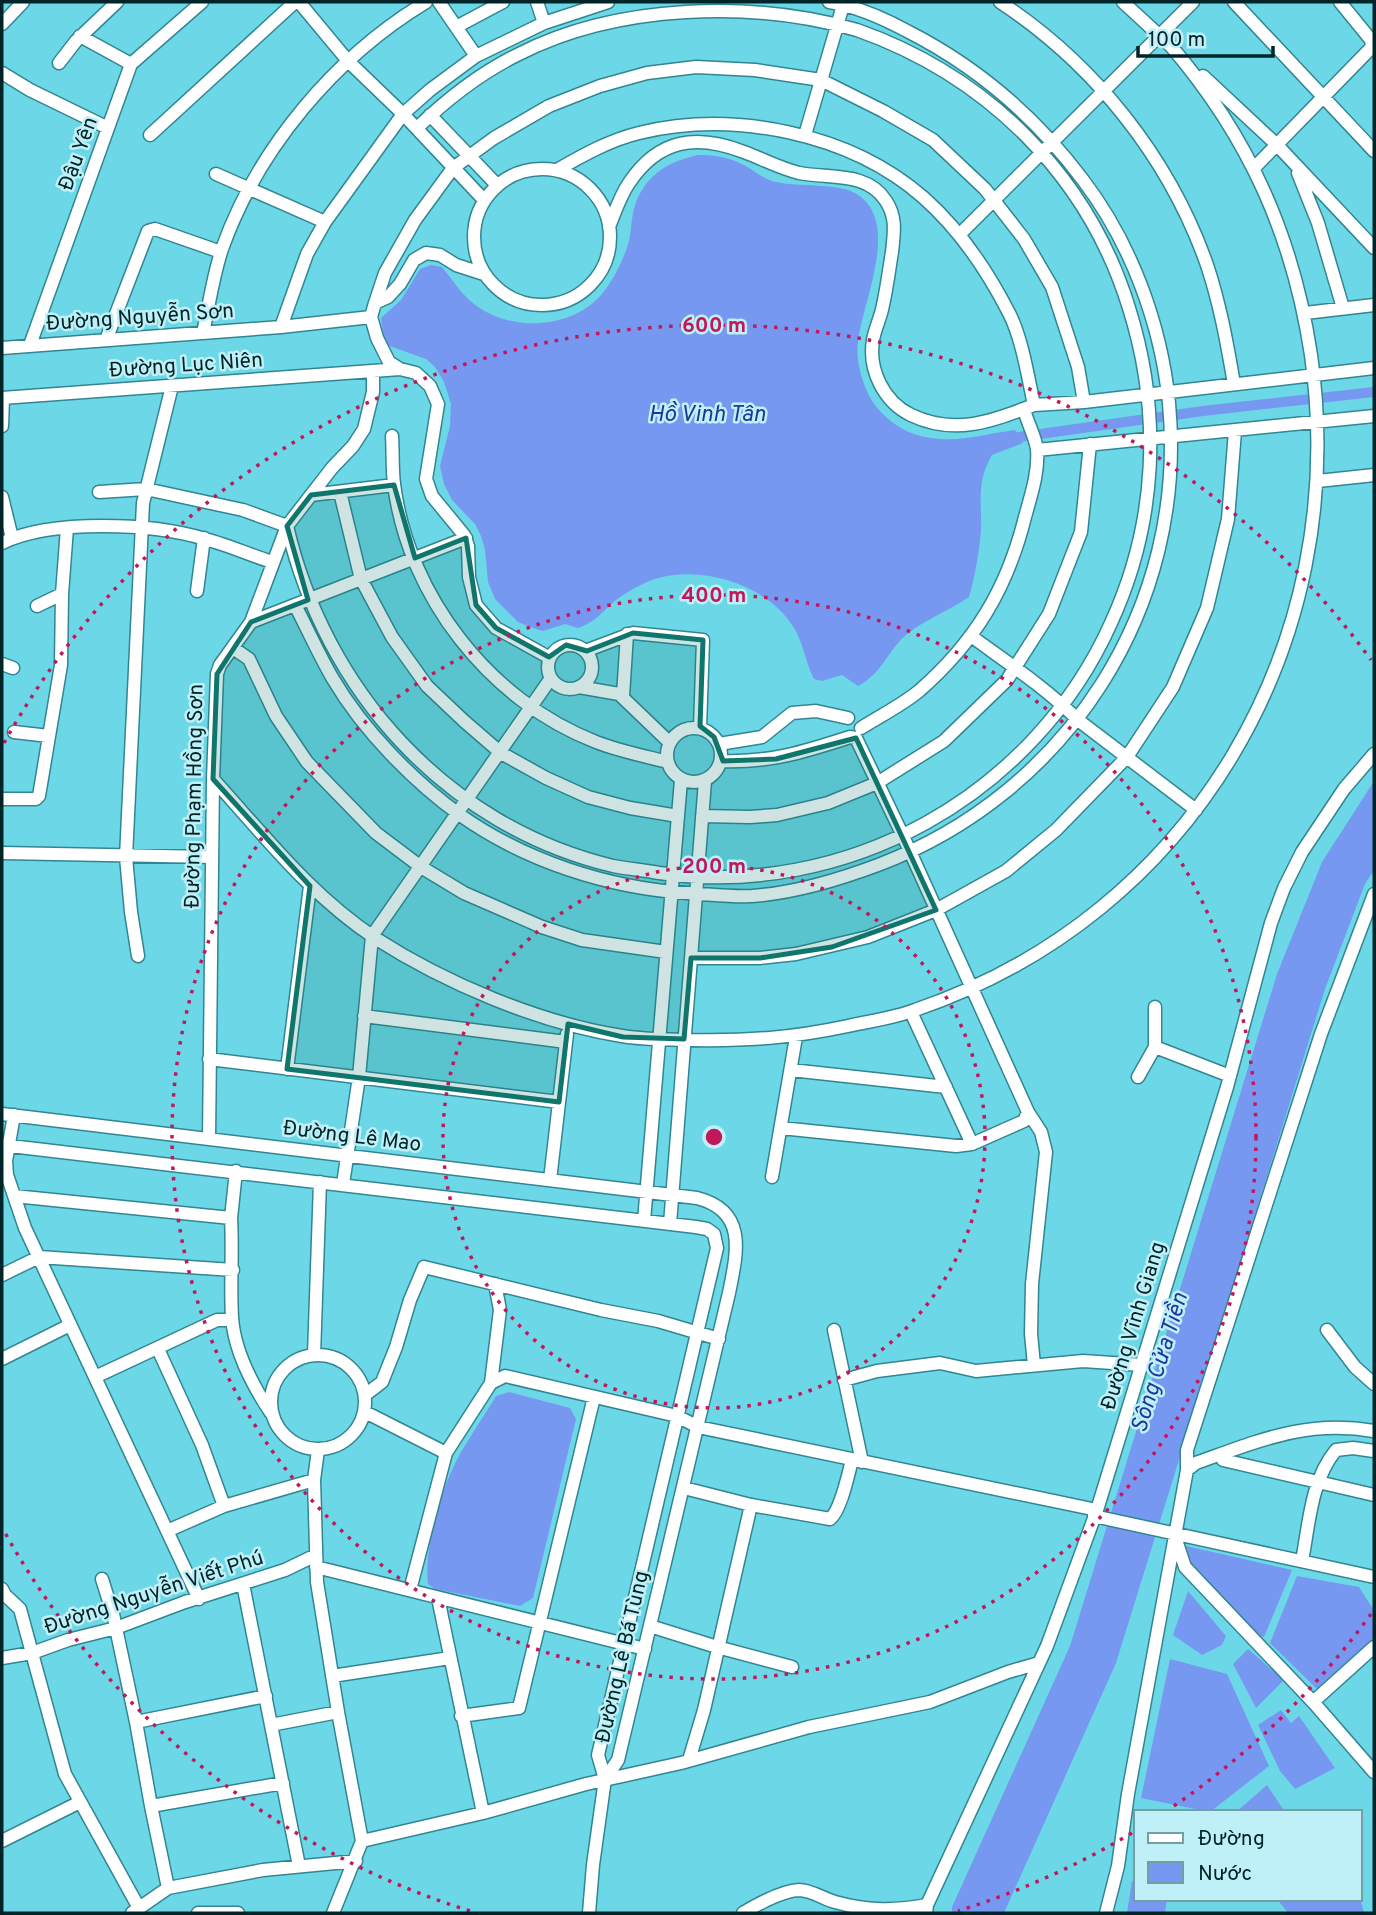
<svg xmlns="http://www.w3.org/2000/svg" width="1376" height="1915" viewBox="0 0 1376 1915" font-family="Overpass,sans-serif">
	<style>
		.water { fill: #7798f0 }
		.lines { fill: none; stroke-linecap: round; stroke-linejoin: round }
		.canal { stroke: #7798f0; stroke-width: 10 }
		.minor-casing { stroke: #318691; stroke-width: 15 }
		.minor { stroke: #fff; stroke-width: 12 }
		.marked { fill: #0f766e; fill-opacity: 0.2; stroke: #0f766e; stroke-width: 5; stroke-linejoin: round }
		.ring { fill: none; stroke: #c2185b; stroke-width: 3.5; stroke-dasharray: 3.5 7 }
		.labels { text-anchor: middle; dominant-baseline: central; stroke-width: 5; stroke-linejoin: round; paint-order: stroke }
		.street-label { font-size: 21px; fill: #002428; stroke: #bff0f7 }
		.water-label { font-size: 23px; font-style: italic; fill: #1f379b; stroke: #bff0f7 }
		.centre { fill: #c2185b; stroke: #bff0f7; stroke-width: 3.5 }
		.ring-label { font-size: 21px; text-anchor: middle; font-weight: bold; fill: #c2185b; stroke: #bff0f7; stroke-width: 5; stroke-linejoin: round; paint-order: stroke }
	</style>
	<rect width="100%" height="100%" fill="#6cd8e7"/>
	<path class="water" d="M698 155C715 155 728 157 744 165 755 171 763 179 776 182 798 187 837 183 855 193 903 220 862 302 858 342 855 364 865 395 880 411 896 429 917 438 941 439 962 441 992 433 1015 430L1023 443 992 455C976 483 982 501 981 531 979 553 975 576 969 597 950 610 923 621 907 634 887 651 883 673 858 686L842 675 822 681 814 679C805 662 803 640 792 625 763 581 690 561 643 584 634 588 624 594 616 600 601 612 598 621 578 628L565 624 543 631 530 627 518 622 495 599 488 582 485 550 481 536 475 524 452 500 444 484 440 466 450 426 451 404 444 382 435 367 426 359 384 344 381 318 401 300 420 269 431 265 442 267C452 279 462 295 474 304 510 332 570 330 601 295 612 282 619 268 625 253 635 231 627 211 644 187 657 168 676 160 698 155Z
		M1374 781V870L1365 884 1325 989 1116 1663 1004 1913H952V1907L1070 1646 1277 974 1322 862Z
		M509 1392 570 1408 576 1419 533 1598 520 1606 435 1589 428 1584C424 1552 438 1502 451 1472 463 1445 482 1420 496 1396Z
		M1182 1545 1292 1570 1264 1637 1256 1635 1188 1565Z
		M1297 1576 1359 1587 1373 1609 1374 1642 1317 1689 1270 1643Z
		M1188 1591 1226 1636 1222 1645 1202 1655 1173 1635Z
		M1248 1649 1284 1680 1256 1708 1233 1664Z
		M1170 1659 1227 1674 1269 1766 1210 1812 1141 1798Z
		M1281 1710 1291 1723 1299 1716 1335 1768 1295 1789 1280 1771 1258 1725Z
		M1267 1785 1285 1812H1236Z
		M1132 1881 1136 1882V1899H1167L1165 1913H1127Z
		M1360 1898 1364 1913H1288L1277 1899Z"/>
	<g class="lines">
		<path class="canal" d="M1019 437 1203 411 1374 392"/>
		<g class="minor-casing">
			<path id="minor" d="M299 2 348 61 403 114 484 200
				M439 2 476 56
				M537 2 544 23
				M1000 2C1094 64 1169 157 1207 265 1220 304 1227 343 1234 384
				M1123 2 1174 49
				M1234 2 1374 151
				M2 24 23 2
				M456 27 503 2
				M80 36 131 64
				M59 63 76 41 117 2
				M2 73 30 90 108 128
				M1203 76 1277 145 1374 248
				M430 115 497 185
				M150 135 295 2
				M805 135 844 2
				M1254 168 1372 47 1371 40 1340 2
				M474 237a68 68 0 1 1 136 0a68 68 0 1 1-136 0Z
				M557 170C583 155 610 140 639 133 734 110 850 133 924 198 960 230 987 270 1009 313 1022 338 1028 377 1034 405L1084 402 1374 368
				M1298 173 1318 223 1343 308
				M216 174 325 222
				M609 227C615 212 620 196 629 183 659 138 697 134 744 152 763 159 779 168 799 173 829 179 867 171 886 201 897 218 894 233 892 252 889 270 887 287 883 305 881 317 875 328 873 340 868 370 884 402 911 415 955 436 992 421 1034 405
				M959 235 1193 2
				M484 274 456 265 440 255 426 253 414 260 400 284 388 297 375 303 371 317 377 338 389 362 400 369 416 373 430 386 438 404 426 479 432 496 464 535 468 546 469 577 476 605 496 628 550 658
				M375 303 385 273 415 220 453 168 494 138 549 106 600 86 647 73 696 67 755 70 821 80 883 111 933 140 985 189 1024 239 1052 287 1078 367 1084 402
				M1305 313 1374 305
				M281 327 307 254 325 222 403 114 430 90 476 56 544 23 608 2
				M203 333C209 305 213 276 222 249 258 148 335 57 426 2
				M106 340 148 231 155 229 221 252
				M30 345 131 64 202 2
				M2 348 281 327 371 317
				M2 398 400 369
				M2 426 3 398
				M392 436C393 451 392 468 394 484 408 596 490 701 596 742 619 751 644 756 668 762
				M1037 450 1374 416
				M1318 481 1374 475
				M99 492 146 489 243 510 287 526C325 690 446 826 613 866 628 869 644 870 659 873 751 886 844 868 926 823 1007 778 1073 708 1111 623 1157 523 1162 413 1129 308 1088 175 987 76 857 30 753 0 617 4 519 54 482 72 446 100 417 128
				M340 492 361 579 392 637 427 686 464 721 501 753 546 778 588 797 630 808 678 816
				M311 495 394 485
				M2 497 12 538
				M2 543C51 519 153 523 205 539 228 545 250 555 272 562
				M197 591 204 538
				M295 605C308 630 319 655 333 679 363 730 413 781 460 815 525 861 608 888 687 893 708 894 730 897 752 896 795 893 838 880 878 865 1068 793 1188 607 1169 403 1161 324 1131 243 1083 180 1035 116 978 67 907 31 883 18 856 6 829 2
				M37 606 62 594
				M251 622 466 538
				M971 636C1008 663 1046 688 1078 720L1196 810
				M548 667a22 22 0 1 1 44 0a22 22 0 1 1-44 0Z
				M233 648 249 659 276 716 307 762 376 833 421 867 464 893 542 927 582 940 666 952
				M585 651 633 633 703 640 700 728
				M2 664 13 668
				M579 687 619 694 669 742
				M623 696 627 634
				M667 755a27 27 0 1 1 54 0a27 27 0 1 1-54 0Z
				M861 728C880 716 902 705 919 691 975 642 1007 589 1025 517 1031 495 1039 472 1037 449 1035 436 1027 422 1024 409
				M14 732 49 736
				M719 744 762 737 792 713 816 711 848 718
				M721 761C769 763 804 752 850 737L856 738 903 836 1028 1112 1024 1121 972 1144 956 1146 781 1128
				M213 779C263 834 311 896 375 938 445 983 539 1023 622 1036 645 1040 667 1039 691 1040 749 1041 791 1038 848 1026 870 1021 894 1018 915 1010 1193 916 1352 643 1311 355 1293 236 1249 137 1170 45
				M2 799H36L39 796 61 665 62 594 67 528
				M702 816 750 817 777 815 828 803 877 783 944 741 1007 680 1049 614 1081 532 1090 444
				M2 853 212 857
				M138 956 131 912 126 857 143 503 172 386
				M691 958H760L796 954 868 937 936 910 1006 871 1056 830 1127 757 1173 687 1207 608 1228 519 1235 431
				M911 1012 972 1144
				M364 1016 566 1042
				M1155 1047 1230 1076
				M209 1059 559 1102
				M287 1069 310 886
				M791 1070 946 1087
				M1138 1077 1155 1047V1007
				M1028 1112 1041 1132 1046 1152 1032 1284 1031 1334 1034 1365
				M2 1114 697 1198C748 1211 737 1253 729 1293L618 1760 605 1779
				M14 1115 6 1161 7 1175 25 1228 199 1599
				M209 1139 213 779 217 674 220 665 251 622 287 526 332 468 353 446 364 429 373 392V372
				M2 1145 696 1227 707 1229 714 1234 717 1248 598 1755 605 1779 593 1865 589 1913
				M772 1177 796 1037
				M550 1180 567 1034
				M343 1184 359 1077 372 936 551 678
				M14 1196 231 1218 236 1171
				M231 1218C233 1251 230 1284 232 1317 234 1350 253 1386 271 1413
				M644 1221 681 780
				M670 1224 705 781
				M2 1275 39 1257 233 1270
				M834 1330 862 1462
				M1327 1330 1355 1367 1374 1384
				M158 1349 202 1445 224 1506
				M271 1402a47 47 0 1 1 94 0a47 47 0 1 1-94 0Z
				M314 1355 320 1182
				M2 1359 70 1325
				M95 1377 217 1320H232
				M844 1380 877 1371 940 1363 976 1371 1083 1361 1142 1365
				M491 1383 505 1376 677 1416 698 1427 1097 1510
				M365 1395 382 1382 396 1347 410 1300 424 1267 601 1310 658 1321 719 1339
				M365 1412 446 1453
				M318 1450 314 1480 317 1582 338 1712 362 1841 333 1913
				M1223 1460 1374 1495
				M1187 1470V1450L1321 1034 1374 894
				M684 1488 751 1505 830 1519C841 1510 848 1475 852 1460
				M1094 1516 1374 1577
				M167 1531 224 1506 314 1480
				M1175 1537 1185 1567 1314 1703 1374 1772
				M1302 1561C1309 1524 1311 1480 1336 1450L1353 1448 1374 1451
				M316 1567 645 1649
				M102 1579 113 1614 136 1722 151 1806 168 1888
				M243 1584 299 1866
				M2 1589 5 1595 20 1609 65 1774 139 1908
				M410 1590 446 1453 491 1383 500 1310 495 1284
				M438 1598 483 1813
				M650 1626 717 1647 792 1667
				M2 1658 32 1653 68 1640 116 1628 185 1602 285 1570 316 1555
				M332 1676 450 1658
				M1313 1702 1374 1647
				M461 1716 519 1708 594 1397
				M136 1722 266 1696
				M271 1725 338 1712
				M689 1760 704 1710 751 1505
				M151 1806 283 1783
				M2 1841 80 1802
				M362 1841 483 1813 586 1784 681 1763 809 1727 930 1702 1008 1672 1039 1663
				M132 1913 168 1888 263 1870 356 1861
				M198 1913H238
				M743 1913C758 1904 781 1891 799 1890 811 1890 824 1899 835 1902 867 1911 895 1911 927 1905
				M926 1913 927 1905 1047 1646 1097 1510 1227 1087 1271 923 1284 888 1302 852 1344 789 1374 754
				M1106 1913 1118 1866 1128 1794 1187 1470 1196 1463C1258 1441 1307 1419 1374 1431"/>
		</g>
		<use href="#minor" class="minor"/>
	</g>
	<path class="marked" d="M394 485 415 558 466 538 476 605 496 628 549 657 566 645 587 651 633 633 703 640 700 726 714 737 723 761 776 759 856 738 936 910 832 947 760 958H691L684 1039 623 1037 568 1024 559 1102 287 1069 310 886 213 779 217 674 251 622 308 600 287 526 311 495Z"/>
	<g class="ring">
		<circle cx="714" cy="1137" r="271"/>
		<circle cx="714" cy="1137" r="542"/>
		<path d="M1371 1614A812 812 0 0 1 1168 1810M1132 1833A812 812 0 0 1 958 1911M470 1911A812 812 0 0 1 4 1531M4 743A812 812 0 0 1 1371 660"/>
	</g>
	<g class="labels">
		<g class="street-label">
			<text transform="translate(79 154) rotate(-70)">Đậu Yên</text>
			<text transform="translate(140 318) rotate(-4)">Đường Nguyễn Sơn</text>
			<text transform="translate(186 366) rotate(-4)">Đường Lục Niên</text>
			<text transform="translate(195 796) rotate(-89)">Đường Phạm Hồng Sơn</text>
			<text transform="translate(352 1137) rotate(7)">Đường Lê Mao</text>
			<text transform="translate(1134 1326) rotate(-73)">Đường Vĩnh Giang</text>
			<text transform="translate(154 1593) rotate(-18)">Đường Nguyễn Viết Phú</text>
			<text transform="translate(623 1657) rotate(-77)">Đường Lê Bá Tùng</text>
		</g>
		<g class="water-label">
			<text x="707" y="415">Hồ Vinh Tân</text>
			<text transform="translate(1161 1363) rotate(-73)">Sông Cửa Tiền</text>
		</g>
	</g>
	<circle cx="714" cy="1137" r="10" class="centre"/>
	<g class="ring-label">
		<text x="714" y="332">600 m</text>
		<text x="714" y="602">400 m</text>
		<text x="714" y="873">200 m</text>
	</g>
	<rect width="1376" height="1915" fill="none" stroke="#002428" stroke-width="7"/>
	<rect x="1134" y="1810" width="228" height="91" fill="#bff0f7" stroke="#739ea4" stroke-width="2"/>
	<rect x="1148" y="1833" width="35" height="10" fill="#ffffff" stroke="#739ea4" stroke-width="2"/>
	<text x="1198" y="1845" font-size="21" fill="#002428">Đường</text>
	<rect x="1148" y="1862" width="35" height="21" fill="#7798f0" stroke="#739ea4" stroke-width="2"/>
	<text x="1198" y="1880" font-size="21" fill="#002428">Nước</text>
	<path d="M1138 46v10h135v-10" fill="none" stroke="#002428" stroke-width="3.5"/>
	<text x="1148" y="46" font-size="21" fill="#002428" stroke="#bff0f7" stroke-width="5" paint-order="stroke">100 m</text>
</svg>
